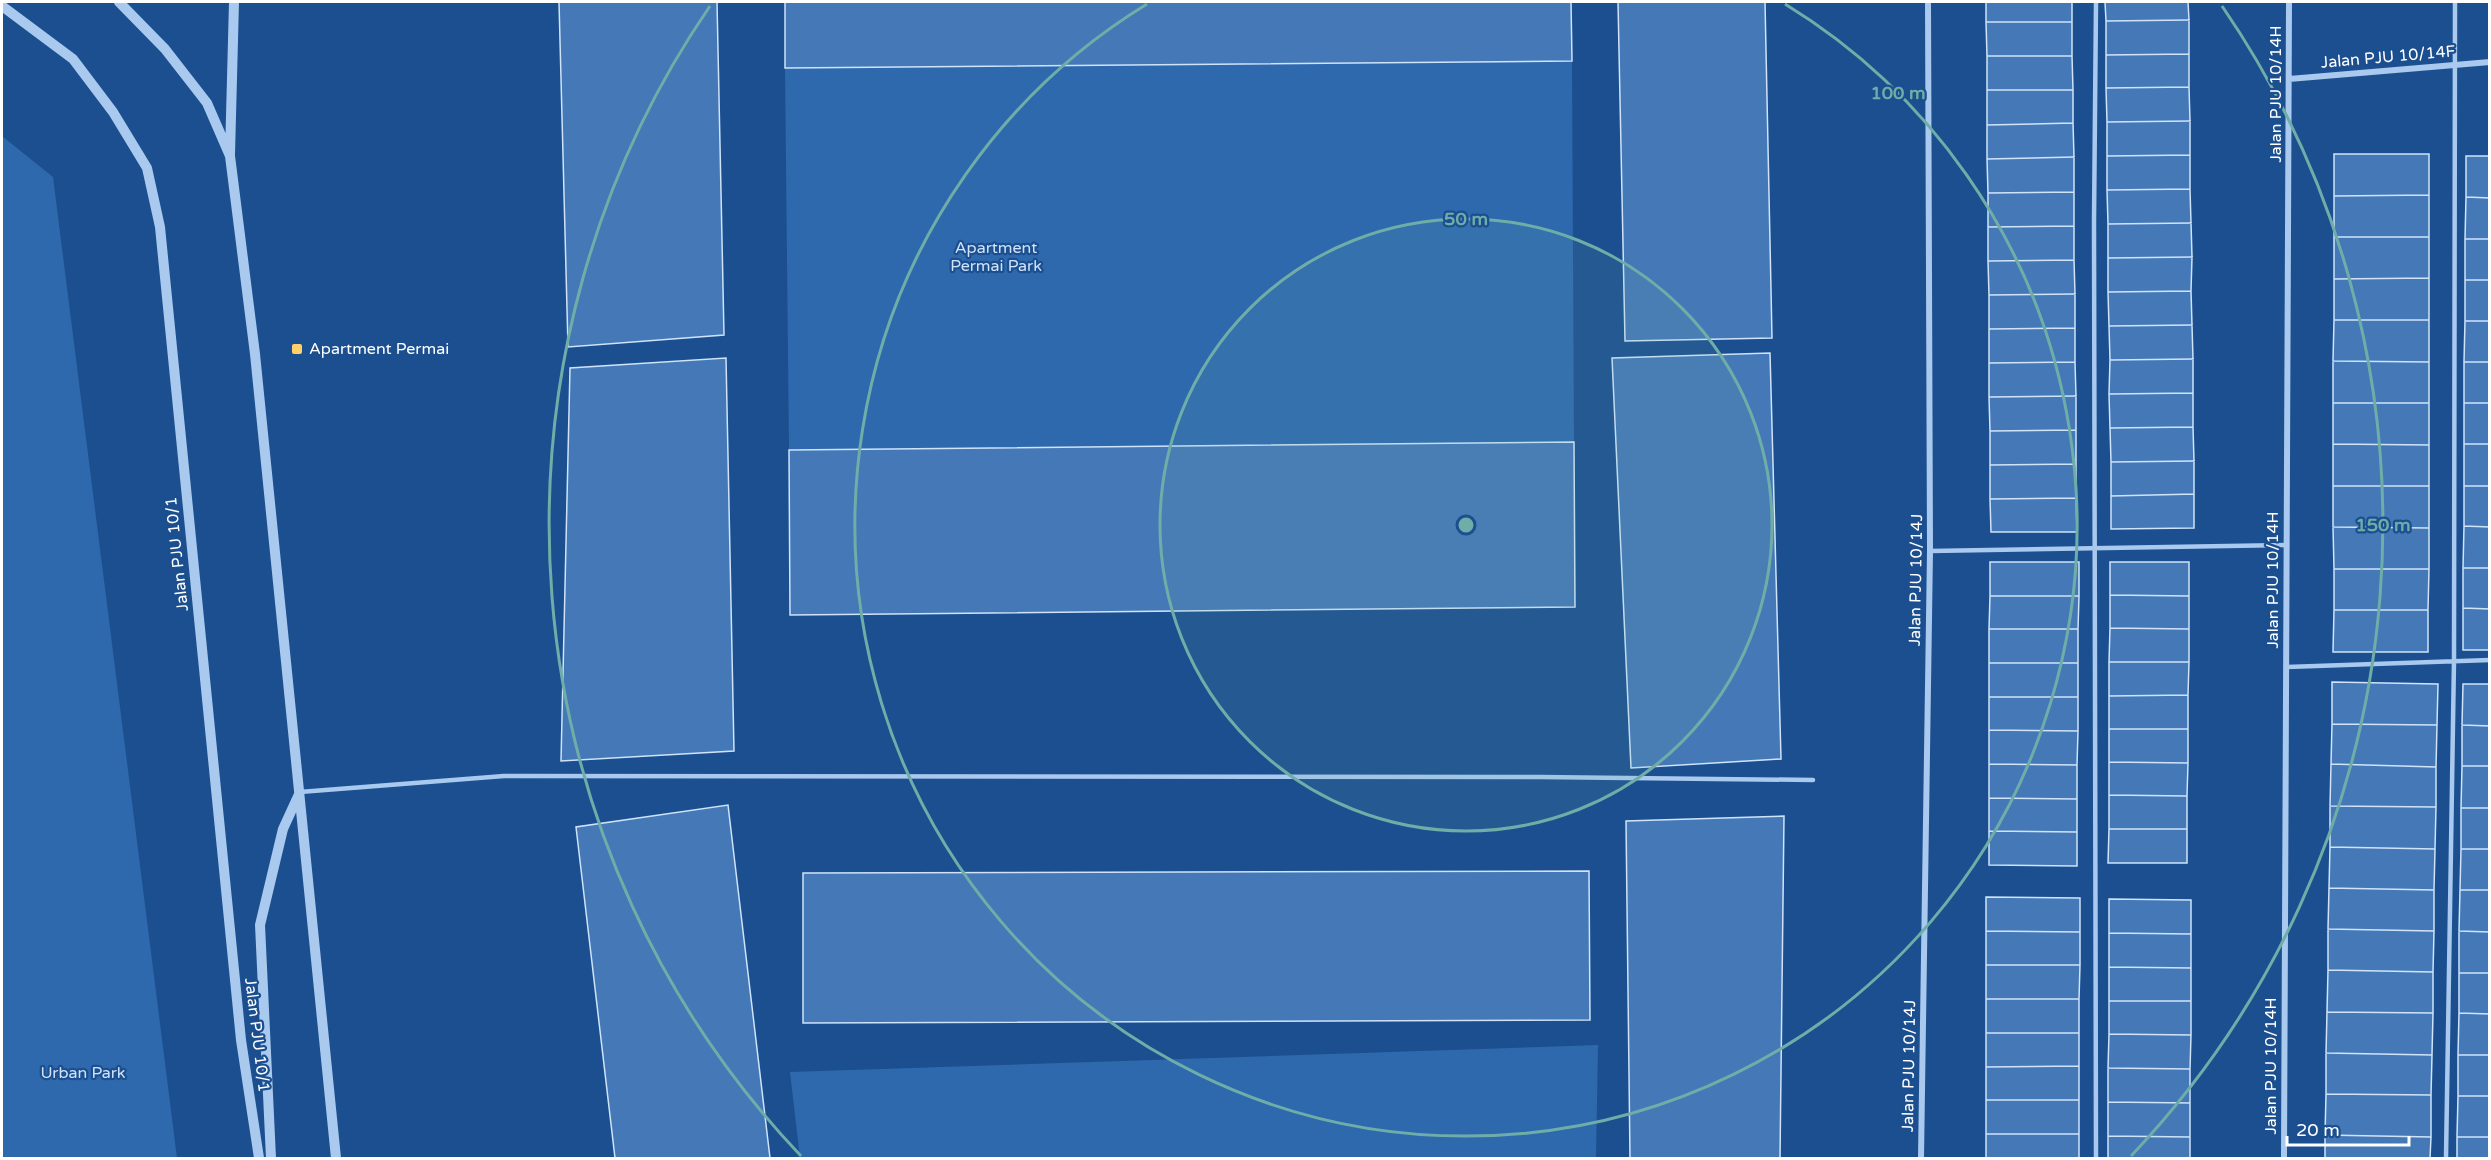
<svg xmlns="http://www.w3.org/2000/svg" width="2491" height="1160" viewBox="0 0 2491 1160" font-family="'Varela Round',sans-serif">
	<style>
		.green { fill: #2e69ad }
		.building { fill: #4478b7; stroke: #cfe3fa; stroke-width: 1.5 }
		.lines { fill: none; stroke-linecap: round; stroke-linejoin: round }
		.service { stroke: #a9c9ee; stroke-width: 4.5 }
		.minor { stroke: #a9c9ee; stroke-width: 6 }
		.tertiary { stroke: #a9c9ee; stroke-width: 10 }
		.ring { fill: none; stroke: #6fada8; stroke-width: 3 }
		.poi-dot { fill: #ffd166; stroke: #1b4f8f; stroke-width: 2 }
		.labels { text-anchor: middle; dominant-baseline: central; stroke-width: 4.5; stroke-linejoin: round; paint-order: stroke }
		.street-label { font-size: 16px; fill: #fff; stroke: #1b4f8f }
		.park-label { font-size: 16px; fill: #cfe3fa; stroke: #1b4f8f }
		.poi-label { font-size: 16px; fill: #fff; stroke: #1b4f8f; text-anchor: start }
		.centre { fill: #6fada8; stroke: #1b4f8f; stroke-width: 3 }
		.ring-label { font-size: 18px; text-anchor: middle; font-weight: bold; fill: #6fada8; stroke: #1b4f8f; stroke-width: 4.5; stroke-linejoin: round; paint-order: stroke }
	</style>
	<rect width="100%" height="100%" fill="#1b4f8f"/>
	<path class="green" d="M1572 61 1574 442 789 450 785 68Z
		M2 136 53 177 177 1158H2Z
		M1598 1045 1596 1158H800L790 1072Z"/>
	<path class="building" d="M559 2H717L724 335 568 347Z
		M785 2H1571L1572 61 785 68Z
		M1618 2H1765L1772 338 1625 341Z
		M1986 2H2072V22H1986Z
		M2105 2H2188L2189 20 2106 21Z
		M2189 20V54L2106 55V21Z
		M1986 22H2072V56H1987Z
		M2189 54V87L2106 88V55Z
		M1987 56H2072L2073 90H1987Z
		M2189 87 2190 121 2107 122 2106 88Z
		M1987 90H2073V123L1987 125Z
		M2190 121V155L2107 156V122Z
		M2073 123 2074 157 1987 159V125Z
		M2334 154H2429V195L2334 196Z
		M2190 155V189L2107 190V156Z
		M2466 156H2490V198L2466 197Z
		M2074 157V192L1988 193 1987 159Z
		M2190 189 2191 223 2108 224 2107 190Z
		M2074 192V226L1988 227V193Z
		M2429 195V237H2334V196Z
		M2466 197 2490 198V239H2465Z
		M2191 223 2192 257 2108 258V224Z
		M2074 226V260L1988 261V227Z
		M2334 237H2429V278L2334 279Z
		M2465 239H2490V280H2465Z
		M2192 257 2191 291 2108 292V258Z
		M2074 260 2075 294 1989 295 1988 261Z
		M2429 278V320H2334V279Z
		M2465 280H2490V321H2465Z
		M2191 291 2192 325 2109 326 2108 292Z
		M2075 294V328L1989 329V295Z
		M2334 320H2429V362L2333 361Z
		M2465 321H2490V362H2464Z
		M2192 325 2193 359 2110 360 2109 326Z
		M2075 328V362L1989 363V329Z
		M1770 353 1781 759 1631 768 1612 358Z
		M726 358 734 751 561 761 570 368Z
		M2193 359V393L2109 394 2110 360Z
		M2333 361 2429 362V403H2333Z
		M2075 362 2076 396 1989 397V363Z
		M2464 362H2490V403H2464Z
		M2193 393V427L2110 428 2109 394Z
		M2076 396V430L1990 431 1989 397Z
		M2333 403H2429V445L2333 444Z
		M2464 403H2490V444H2464Z
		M2193 427 2194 461 2111 462 2110 428Z
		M2076 430V464L1990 465V431Z
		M1574 442 1575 607 790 615 789 450Z
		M2333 444 2429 445V486H2333Z
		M2464 444H2490V486H2464Z
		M2194 461V494L2111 496V462Z
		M2076 464V498L1990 499V465Z
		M2333 486H2429V528L2333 527Z
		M2464 486H2490V527L2464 526Z
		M2194 494V528L2111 529V496Z
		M2076 498 2077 532H1991L1990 499Z
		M2464 526 2490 527V568H2463Z
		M2333 527 2429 528V569H2334Z
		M1990 562H2079V596H1990Z
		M2110 562H2189V596L2110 595Z
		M2463 568H2490V609L2463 608Z
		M2334 569H2429L2428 610H2334Z
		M2110 595 2189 596V629L2110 628Z
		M1990 596H2079L2078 629H1989Z
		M2463 608 2490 609V650H2463Z
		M2334 610H2428V652H2333Z
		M2110 628 2189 629V662H2109Z
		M1989 629H2078V663H1989Z
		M2109 662H2189L2188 695 2109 696Z
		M1989 663H2078V697H1989Z
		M2332 682 2438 684 2437 725 2332 724Z
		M2463 684H2490V726L2462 725Z
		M2188 695V729H2109V696Z
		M1989 697H2078V731L1989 730Z
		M2332 724 2437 725 2436 767 2331 764Z
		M2462 725 2490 726V766H2462Z
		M2109 729H2188V763L2109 762Z
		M1989 730 2078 731 2077 765 1989 764Z
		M2109 762 2188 763 2187 796 2109 795Z
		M1989 764 2077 765V799L1989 798Z
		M2331 764 2436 767V807L2330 806Z
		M2462 766H2490V808H2461Z
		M2109 795 2187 796V829H2109Z
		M1989 798 2077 799V832L1989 831Z
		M728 805 770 1158H615L576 827Z
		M2330 806 2436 807 2435 849 2330 847Z
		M2461 808H2490V849H2461Z
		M1784 816 1780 1158H1630L1626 821Z
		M2109 829H2187V863H2108Z
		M1989 831 2077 832V866L1989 865Z
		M2330 847 2435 849 2434 890 2329 888Z
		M2461 849H2490V890H2460Z
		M1589 871 1590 1020 803 1023V873Z
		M2329 888 2434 890V931L2328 929Z
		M2460 890H2490V932L2459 931Z
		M1986 897 2080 898V932L1986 931Z
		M2109 899 2191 900V934L2109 933Z
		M2328 929 2434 931 2433 972 2328 970Z
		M1986 931 2080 932V965H1986Z
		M2459 931 2490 932V973H2459Z
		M2109 933 2191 934V968L2109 967Z
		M1986 965H2080L2079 999H1986Z
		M2109 967 2191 968V1001H2109Z
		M2328 970 2433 972V1013L2327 1012Z
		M2459 973H2490V1014L2459 1013Z
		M1986 999H2079V1033H1986Z
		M2109 1001H2191V1035L2109 1034Z
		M2327 1012 2433 1013 2432 1055 2326 1053Z
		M2459 1013 2490 1014V1055H2458Z
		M1986 1033H2079V1066L1986 1067Z
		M2109 1034 2191 1035 2190 1069 2108 1068Z
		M2326 1053 2432 1055 2431 1095 2326 1094Z
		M2458 1055H2490V1096H2458Z
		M2079 1066V1100H1986V1067Z
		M2108 1068 2190 1069V1103L2108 1102Z
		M2326 1094 2431 1095V1137L2325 1135Z
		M2458 1096H2490V1137H2457Z
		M1986 1100H2079V1134H1986Z
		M2108 1102 2190 1103V1137L2108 1136Z
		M1986 1134H2079V1158H1986Z
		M2325 1135 2431 1137 2430 1158H2325Z
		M2108 1136 2190 1137V1158H2108Z
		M2457 1137H2490V1158H2457Z"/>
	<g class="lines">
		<path class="service" d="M1930 551 2287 545
			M2287 667 2490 660
			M300 792 504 776 1540 777 1813 780
			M2096 1158 2094 221 2096 2
			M2446 1158 2454 661 2455 2"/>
		<path class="minor" d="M2289 79 2490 62
			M1921 1158 1930 551 1928 2
			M2284 1158 2289 2"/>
		<path class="tertiary" d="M119 2 165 49 207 103 230 156 255 354 336 1158
			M2 6 73 59 113 112 147 168 160 227 241 1040 259 1158
			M230 154 234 2
			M271 1158 260 925 283 829 300 792"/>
	</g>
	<circle cx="1466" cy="525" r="306" fill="#6fada8" fill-opacity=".12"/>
	<g class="ring">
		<circle cx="1466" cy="525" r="306"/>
		<path d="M1785 4A611 611 0 1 1 1147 4"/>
		<path d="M801 1156A917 917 0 0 1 710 6M2222 6A917 917 0 0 1 2131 1156"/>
	</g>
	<rect class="poi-dot" x="291" y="343" width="12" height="12" rx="3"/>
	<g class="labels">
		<g class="street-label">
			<text transform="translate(2388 57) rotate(-5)">Jalan PJU 10/14F</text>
			<text transform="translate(2276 94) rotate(-90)">Jalan PJU 10/14H</text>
			<text transform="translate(177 554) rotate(-96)">Jalan PJU 10/1</text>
			<text transform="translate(1916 580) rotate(-89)">Jalan PJU 10/14J</text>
			<text transform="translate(2273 580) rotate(-90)">Jalan PJU 10/14H</text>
			<text transform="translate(257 1035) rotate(83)">Jalan PJU 10/1</text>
			<text transform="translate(1909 1066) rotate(-89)">Jalan PJU 10/14J</text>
			<text transform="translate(2271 1066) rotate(-90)">Jalan PJU 10/14H</text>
		</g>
		<g class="park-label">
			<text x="996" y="248">Apartment<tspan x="996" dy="18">Permai Park</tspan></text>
			<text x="83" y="1073">Urban Park</text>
		</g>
		<g class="poi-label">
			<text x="309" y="349">Apartment Permai</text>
		</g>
	</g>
	<circle cx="1466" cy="525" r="9" class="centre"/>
	<g class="ring-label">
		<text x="1898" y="99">100 m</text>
		<text x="1466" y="225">50 m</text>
		<text x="2383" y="531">150 m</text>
	</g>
	<rect width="2491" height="1160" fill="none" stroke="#ffffff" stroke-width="6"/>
	<path d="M2287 1136v9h122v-9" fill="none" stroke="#ffffff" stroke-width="3"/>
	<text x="2296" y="1136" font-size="18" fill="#ffffff" stroke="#1b4f8f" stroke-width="4.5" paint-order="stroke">20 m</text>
</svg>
